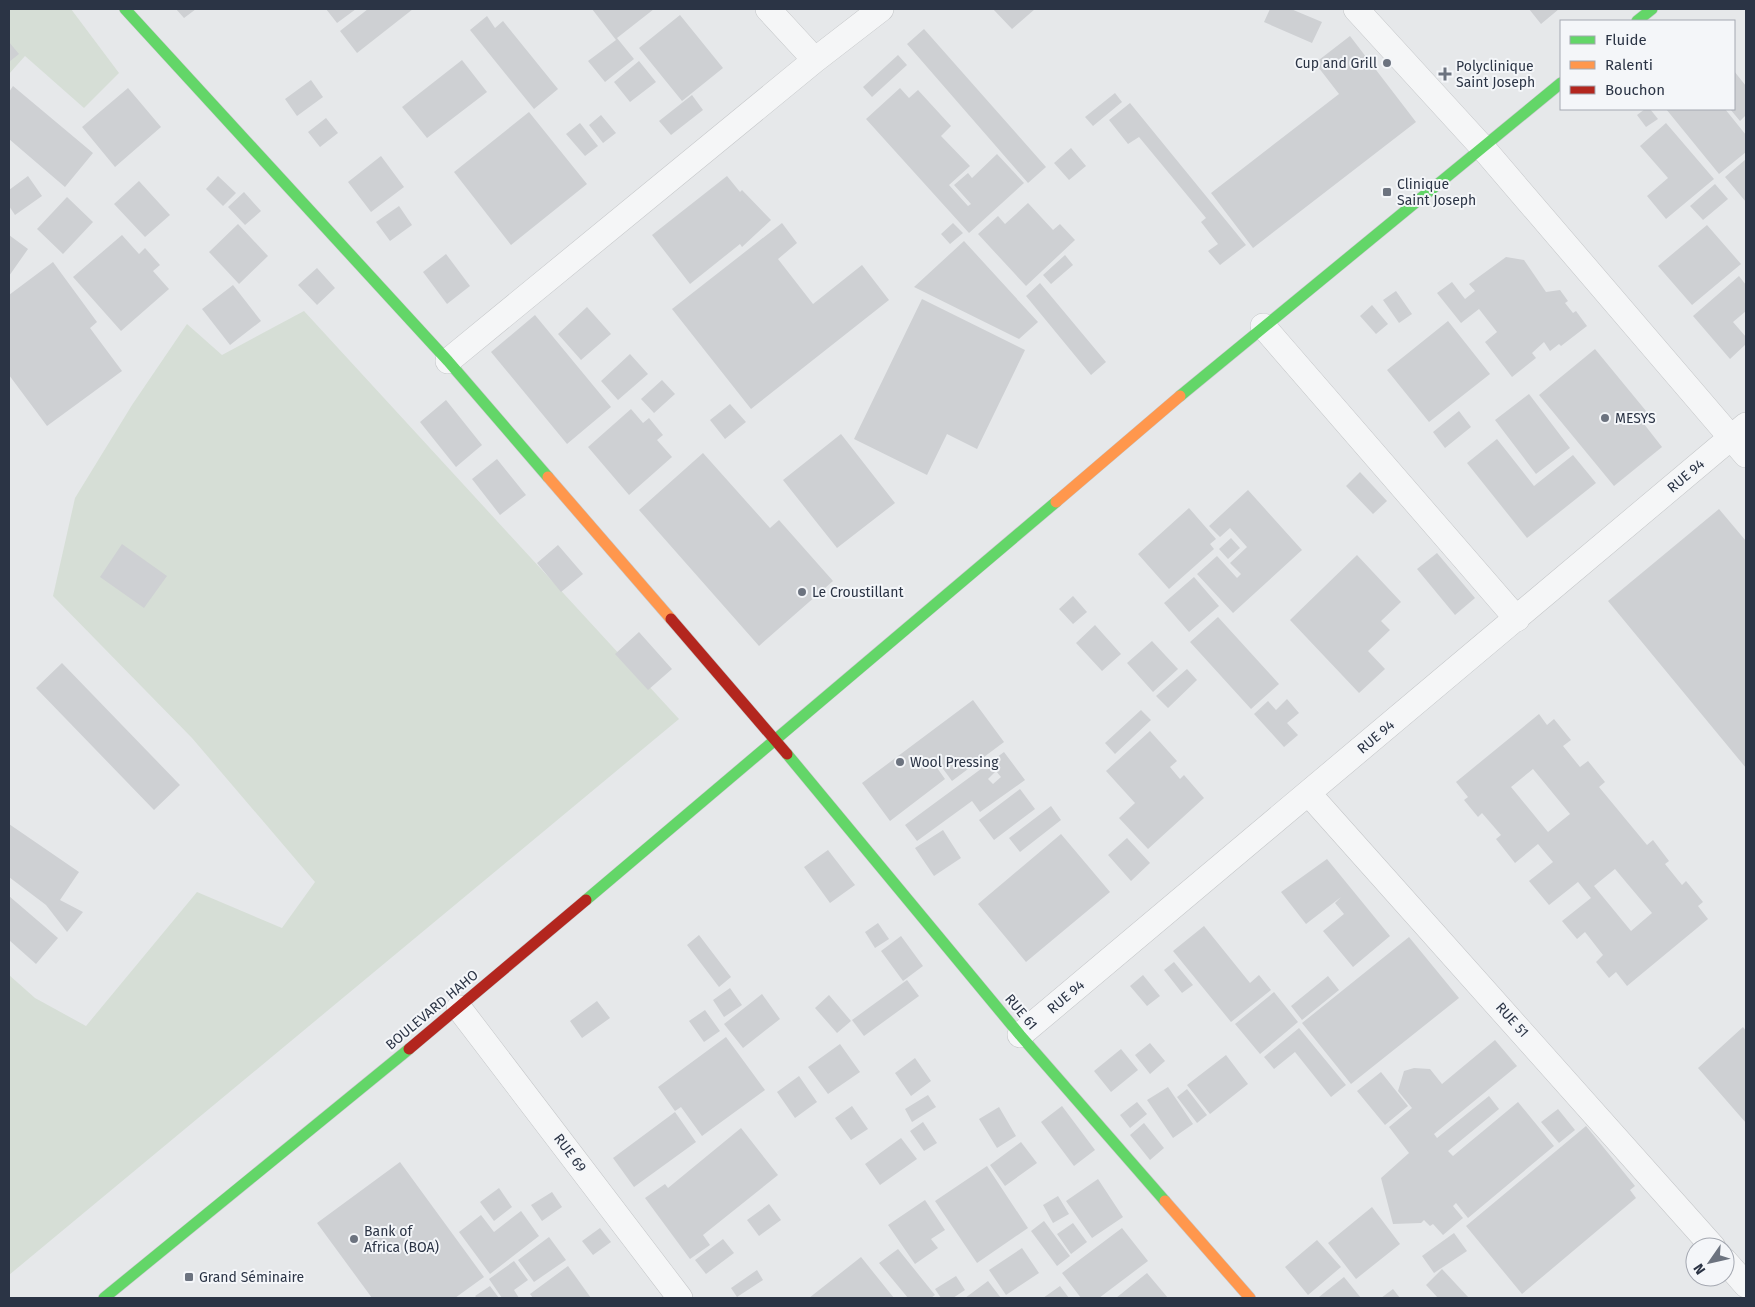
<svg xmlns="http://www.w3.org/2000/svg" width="1755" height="1307" viewBox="0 0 1755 1307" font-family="'Fira Sans',sans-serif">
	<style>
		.green { fill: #d6ded6 }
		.building { fill: #ced0d3; fill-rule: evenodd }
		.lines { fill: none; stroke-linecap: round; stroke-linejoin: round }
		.street-casing { stroke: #c4c6c8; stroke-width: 26 }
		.fast-casing { stroke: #c4c6c8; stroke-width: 12 }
		.slow-casing { stroke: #c4c6c8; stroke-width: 12 }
		.jam-casing { stroke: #c4c6c8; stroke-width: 12 }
		.street { stroke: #f5f6f7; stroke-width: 25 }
		.fast { stroke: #63d668; stroke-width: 11 }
		.slow { stroke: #ff974d; stroke-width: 11 }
		.jam { stroke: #b3261e; stroke-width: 11 }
		.poi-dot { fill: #6c737f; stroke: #f4f6f9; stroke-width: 2 }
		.labels { text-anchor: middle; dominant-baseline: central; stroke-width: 4; stroke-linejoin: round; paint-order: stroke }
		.poi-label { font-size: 14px; fill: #2b3445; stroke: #f4f6f9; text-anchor: start }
		.street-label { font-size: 14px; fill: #2b3445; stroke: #f4f6f9 }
	</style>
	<rect width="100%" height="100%" fill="#e6e8ea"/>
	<path class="green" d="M9 9H71L119 73 84 108 25 56 9 74Z
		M304 311 679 719 9 1275V975L35 998 86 1026 197 892 282 928 315 882 192 738 53 596 75 498 132 405 187 324 222 355Z"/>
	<path class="building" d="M176 9H196L184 18Z
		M326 9H356L337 23Z
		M368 9H413L357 53 340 31Z
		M592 9H654L617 38 634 59 605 82 588 61 616 40Z
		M993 9H1035L1012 29Z
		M1270 9H1291L1322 22 1312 43 1264 22Z
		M1529 9H1559L1541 24Z
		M680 15 723 68 682 101 639 48Z
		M487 16 495 28 503 21 558 89 534 109 470 30Z
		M924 29 1046 167 1028 183 907 44Z
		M1350 36 1416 122 1253 248 1211 193 1339 94 1315 63Z
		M9 42 19 54 9 62Z
		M898 55 907 65 872 97 863 87Z
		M462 60 487 92 427 138 402 107Z
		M639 61 656 82 630 102 614 82Z
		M1734 71 1746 86V115L1740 121 1730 109H1734Z
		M311 80 323 97 297 116 285 99Z
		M13 86 93 153 65 187 9 139V92Z
		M128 88 161 127 115 167 82 127Z
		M900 88 909 98 918 90 951 126 941 136 970 166 949 185 968 206 971 204 954 185 968 173 972 178 997 154 1024 183 969 233 866 119Z
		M1115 93 1122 102 1093 126 1085 117Z
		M692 95 703 110 671 135 659 121Z
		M1130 103 1246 245 1220 265 1208 251 1218 244 1201 222 1206 218 1139 137 1128 144 1109 120Z
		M1645 109H1650L1658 119 1646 127 1637 115Z
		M1666 109H1725L1746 135V152L1719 174Z
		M529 112 587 184 511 245 454 172Z
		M601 115 616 133 603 143 589 125Z
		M326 118 338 133 320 147 308 132Z
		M580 123 598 146 585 156 566 134Z
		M1666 123 1714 179 1666 219 1647 196 1668 178 1640 146Z
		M1071 148 1086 166 1069 180 1054 163Z
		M381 156 404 187 371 212 348 182Z
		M1746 159V202L1725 177Z
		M28 176 42 196 15 215 9 206V190Z
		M218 176 236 193 223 206 206 189Z
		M727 176 740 192 742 190 771 220 742 247 740 244 690 284 652 235Z
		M139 181 170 215 145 237 114 204Z
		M1715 184 1728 199 1703 220 1690 206Z
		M244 192 261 211 245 225 228 207Z
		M67 197 93 222 63 254 37 229Z
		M1028 203 1053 230 1060 224 1075 240 1026 286 978 234 998 216 1005 224Z
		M399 206 412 225 390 241 376 222Z
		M782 223 797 243 778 259 813 304 862 265 889 300 751 409 672 309Z
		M953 223 963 233 950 244 941 234Z
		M238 224 268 256 239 284 209 252Z
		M1707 225 1741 264 1692 305 1658 266Z
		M9 235 28 249 9 276Z
		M122 235 139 254 145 248 160 265 153 271 169 289 121 331 73 277Z
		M964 241 1038 322 1019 339 914 287Z
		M446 254 470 286 447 304 423 272Z
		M1065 255 1073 265 1051 284 1043 275Z
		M1506 257 1524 260 1546 292 1560 290 1568 301 1565 303 1573 313 1576 311 1587 326 1561 346 1559 344 1550 351 1544 342 1532 353 1536 358 1512 377 1485 342 1497 332 1479 309 1461 323 1437 293 1452 282 1465 299 1475 291 1469 284Z
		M53 262 97 322 90 328 122 371 47 426 9 375V295Z
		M317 268 335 288 317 305 298 285Z
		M1739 276 1746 285V311L1733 322 1746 337V344L1730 359 1693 316Z
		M1040 283 1106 362 1091 375 1026 296Z
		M233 285 261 321 230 345 202 309Z
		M1396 291 1412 314 1399 323 1383 300Z
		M922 299 1025 350 977 449 947 434 927 475 854 439Z
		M1372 305 1388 324 1376 334 1360 316Z
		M587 307 611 334 581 360 558 334Z
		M535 315 611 407 567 444 491 352Z
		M1448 321 1490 374 1429 422 1387 370Z
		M1595 349 1651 417 1644 424 1662 447 1614 486 1539 395Z
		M630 354 648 374 618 400 601 381Z
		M662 380 675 394 654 413 641 399Z
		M1529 394 1570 448 1536 474 1495 420Z
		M446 400 482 445 456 467 420 422Z
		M730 404 746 422 725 439 710 420Z
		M631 409 643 423 649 418 663 435 657 440 672 457 629 495 588 447Z
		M1459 411 1471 427 1445 448 1433 432Z
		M841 434 895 503 837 548 783 480Z
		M1497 439 1534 486 1573 455 1596 483 1527 538 1467 463Z
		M703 453 770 528 779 520 833 581 759 646 639 510Z
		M497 459 526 495 500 515 472 479Z
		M1360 472 1387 501 1373 514 1346 486Z
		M1248 490 1302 550 1233 613 1197 574 1217 556 1237 578 1241 574 1230 563 1247 547 1230 528 1220 537 1209 526Z
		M1189 508 1216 539 1210 544 1214 549 1169 589 1138 554Z
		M1719 509 1746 541V768L1608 601Z
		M1231 538 1240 548 1228 559 1219 549Z
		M122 544 167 576 144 608 100 577Z
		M558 545 583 574 561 592 537 563Z
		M1437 553 1475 598 1455 615 1417 569Z
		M1357 555 1401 602 1381 621 1390 630 1368 651 1385 669 1359 693 1290 620Z
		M1194 577 1219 606 1189 632 1164 603Z
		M1073 596 1087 612 1073 624 1059 609Z
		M1218 617 1279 684 1251 709 1190 642Z
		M1095 625 1121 654 1102 671 1076 643Z
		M639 632 672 669 648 690 615 654Z
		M1152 641 1178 669 1153 692 1127 663Z
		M62 663 180 785 154 810 36 688Z
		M1187 669 1197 680 1168 708 1156 696Z
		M1287 699 1299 713 1287 723 1298 735 1284 747 1254 714 1268 701 1276 710Z
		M973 700 1004 742 952 781 938 762 935 765 945 779 890 821 862 783Z
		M1141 710 1151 720 1115 754 1105 743Z
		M1539 714 1547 725 1554 719 1571 740 1563 746 1580 767 1588 761 1605 782 1599 787 1647 845 1653 840 1669 861 1665 864 1682 885 1686 881 1703 902 1698 906 1708 919 1627 986 1616 972 1609 978 1596 962 1603 955 1585 932 1577 939 1562 921 1591 898 1578 882 1549 905 1529 881 1553 862 1538 844 1515 863 1496 839 1501 835 1482 813 1478 817 1464 800 1468 797 1456 782ZM1533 769 1570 814 1548 832 1511 787ZM1615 869 1652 913 1631 931 1594 886Z
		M1150 731 1177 761 1170 767 1180 779 1184 775 1204 798 1148 849 1119 818 1135 803 1106 771Z
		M1004 752 1025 780 980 812 972 801 917 841 905 825ZM996 771 1001 777 993 784 988 779Z
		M1020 789 1035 809 994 840 979 820Z
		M1051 806 1061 820 1020 852 1009 838Z
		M9 824 79 872 60 900 83 912 67 932 46 905 9 877Z
		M943 830 961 858 934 876 915 848Z
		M1061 834 1110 892 1026 962 978 904Z
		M1127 838 1150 863 1131 881 1108 855Z
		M828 850 855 885 830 903 804 867Z
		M1327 859 1390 936 1353 967 1323 931 1344 914 1335 903 1341 897 1306 924 1281 892Z
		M9 896 58 938 36 964 9 940Z
		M878 923 889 939 875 948 865 932Z
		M1204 926 1250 983 1259 975 1271 990 1231 1022 1173 951Z
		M699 935 731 977 719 987 687 945Z
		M901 936 923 966 903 981 881 951Z
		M1409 937 1459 998 1351 1084 1302 1023Z
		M1174 962 1193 985 1182 993 1164 970Z
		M1143 975 1160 996 1147 1006 1130 986Z
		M1328 976 1339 990 1302 1020 1291 1006Z
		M907 980 919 996 864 1036 852 1020Z
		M730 988 742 1005 724 1017 713 1000Z
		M1274 992 1298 1022 1260 1054 1235 1024Z
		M762 994 780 1019 743 1048 724 1024Z
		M829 995 851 1021 837 1033 815 1008Z
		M597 1001 610 1018 582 1038 570 1021Z
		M705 1010 720 1031 704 1042 689 1021Z
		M1743 1027 1746 1031V1123L1698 1068Z
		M1299 1028 1346 1085 1331 1097 1295 1052 1274 1069 1264 1057Z
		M726 1037 765 1090 702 1136 681 1107 675 1111 658 1087Z
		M1495 1040 1517 1066 1434 1134 1437 1138 1489 1096 1499 1109 1448 1151 1453 1156 1518 1102 1554 1146 1468 1218 1456 1203 1453 1206 1463 1218 1443 1235 1433 1224 1430 1226 1424 1220 1421 1223 1393 1224 1381 1178 1409 1153 1389 1127 1412 1108 1398 1091 1404 1071 1414 1068 1430 1069 1442 1084Z
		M1150 1043 1165 1061 1150 1074 1135 1055Z
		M840 1044 860 1072 828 1094 808 1067Z
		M1121 1049 1138 1070 1111 1092 1094 1071Z
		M1226 1055 1248 1084 1210 1114 1187 1085Z
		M915 1058 931 1081 911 1096 895 1073Z
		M1381 1072 1408 1106 1385 1125 1357 1091Z
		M799 1076 817 1102 795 1118 777 1092Z
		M1168 1087 1193 1124 1173 1138 1147 1100Z
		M1187 1089 1207 1115 1197 1123 1177 1097Z
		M928 1095 936 1107 912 1122 905 1109Z
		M1137 1102 1147 1114 1130 1128 1120 1115Z
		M852 1106 868 1129 851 1140 835 1118Z
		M1062 1106 1095 1150 1074 1166 1041 1122Z
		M999 1107 1016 1136 997 1148 979 1119Z
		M1558 1109 1575 1130 1559 1143 1541 1122Z
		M675 1112 696 1142 634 1187 613 1158Z
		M923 1122 937 1143 924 1151 910 1131Z
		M1144 1123 1164 1148 1150 1160 1130 1135Z
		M1586 1126 1635 1186 1630 1190 1636 1198 1522 1294 1466 1226Z
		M741 1128 778 1175 703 1235 710 1245 690 1259 645 1198 665 1184 668 1188Z
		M901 1138 917 1159 880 1185 865 1164Z
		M1021 1142 1037 1163 1005 1186 990 1165Z
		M400 1162 484 1277 455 1298H372L317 1223Z
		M987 1166 1028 1228 977 1263 935 1201Z
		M1098 1179 1123 1217 1092 1238 1066 1201Z
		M499 1188 512 1207 494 1221 480 1202Z
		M552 1192 562 1207 542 1221 531 1205Z
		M1058 1196 1069 1214 1053 1223 1043 1205Z
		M925 1200 945 1230 931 1239 938 1248 915 1264 888 1225Z
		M769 1204 781 1220 759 1236 747 1220Z
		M1372 1207 1400 1244 1356 1279 1328 1243Z
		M521 1211 539 1236 490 1274 459 1232 481 1215 494 1232Z
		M1044 1221 1070 1256 1057 1266 1031 1231Z
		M1073 1223 1087 1242 1071 1254 1057 1234Z
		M600 1228 611 1242 593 1255 582 1241Z
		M1122 1228 1148 1261 1099 1298H1081L1062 1273Z
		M1454 1233 1467 1251 1434 1273 1422 1256Z
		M549 1237 566 1260 534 1282 518 1260Z
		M723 1239 734 1253 706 1274 695 1260Z
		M1317 1240 1341 1267 1308 1295 1285 1267Z
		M1022 1248 1039 1273 1006 1295 989 1270Z
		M898 1249 935 1295 931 1298H908L879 1263Z
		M861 1257 894 1298H809Z
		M514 1261 528 1280 514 1290 519 1298H502L489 1279Z
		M568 1266 591 1298H533L530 1294Z
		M1442 1269 1469 1298H1438L1426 1285Z
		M757 1270 763 1280 737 1297 731 1288Z
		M1147 1273 1168 1298H1116Z
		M956 1276 965 1290 953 1298H941L935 1289Z
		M1344 1277 1361 1298H1320L1319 1297Z
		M988 1281 1001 1298H965Z
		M490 1286 499 1298H477L475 1296Z
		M1060 1286 1069 1298H1043Z
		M1393 1289 1400 1298H1381Z"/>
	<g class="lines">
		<g class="street-casing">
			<path id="street" d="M768 9 815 60
				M1356 9 1483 148 1746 455
				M1263 326 1517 619
				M448 361 815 60 881 9
				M1309 794 1713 1247
				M459 1008 680 1298
				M1020 1035 1746 425
				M1725 1261 1746 1285"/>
		</g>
		<g class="fast-casing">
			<path id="fast" d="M125 9 448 361 548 477
				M1637 21 1652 9
				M1180 396 1561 83
				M787 754 1020 1035 1165 1201
				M586 900 1056 502
				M104 1298 409 1049"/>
		</g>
		<g class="slow-casing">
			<path id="slow" d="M548 477 671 619
				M1056 502 1180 396
				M1165 1201 1250 1298"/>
		</g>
		<g class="jam-casing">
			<path id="jam" d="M671 619 787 754
				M409 1049 586 900"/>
		</g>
		<use href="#street" class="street"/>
		<use href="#fast" class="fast"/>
		<use href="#slow" class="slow"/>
		<use href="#jam" class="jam"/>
	</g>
	<g class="poi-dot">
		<circle cx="1387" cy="63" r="5"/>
		<path d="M1442.5 66.5h5v5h5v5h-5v5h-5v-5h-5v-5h5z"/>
		<rect x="1382" y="187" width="10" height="10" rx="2.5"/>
		<circle cx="1605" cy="418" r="5"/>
		<circle cx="802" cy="592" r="5"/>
		<circle cx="900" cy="762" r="5"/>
		<circle cx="354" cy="1239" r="5"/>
		<rect x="184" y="1272" width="10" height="10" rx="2.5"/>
	</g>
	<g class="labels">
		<g class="poi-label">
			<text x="1377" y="63" text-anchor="end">Cup and Grill</text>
			<text x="1456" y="66">Polyclinique<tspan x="1456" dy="16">Saint Joseph</tspan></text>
			<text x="1397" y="184">Clinique<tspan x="1397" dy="16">Saint Joseph</tspan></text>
			<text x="1615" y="418">MESYS</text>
			<text x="812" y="592">Le Croustillant</text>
			<text x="910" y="762">Wool Pressing</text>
			<text x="364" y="1231">Bank of<tspan x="364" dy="16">Africa (BOA)</tspan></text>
			<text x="199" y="1277">Grand Séminaire</text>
		</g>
		<g class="street-label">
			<text transform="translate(1686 476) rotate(-40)">RUE 94</text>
			<text transform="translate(1376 737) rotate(-40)">RUE 94</text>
			<text transform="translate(1066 997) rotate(-40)">RUE 94</text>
			<text transform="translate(432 1010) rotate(-40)">BOULEVARD HAHO</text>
			<text transform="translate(1021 1012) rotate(50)">RUE 61</text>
			<text transform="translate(1512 1020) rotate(48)">RUE 51</text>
			<text transform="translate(570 1153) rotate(53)">RUE 69</text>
		</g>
	</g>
	<rect width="1755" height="1307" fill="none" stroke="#2b3445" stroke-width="20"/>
	<rect x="1560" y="20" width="175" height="90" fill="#f4f6f9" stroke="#a4a8b1"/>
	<rect x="1570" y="36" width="25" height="8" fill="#63d668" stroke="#a4a8b1"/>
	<text x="1605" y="45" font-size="15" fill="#2b3445">Fluide</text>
	<rect x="1570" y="61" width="25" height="8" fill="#ff974d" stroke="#a4a8b1"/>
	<text x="1605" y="70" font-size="15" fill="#2b3445">Ralenti</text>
	<rect x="1570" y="86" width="25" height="8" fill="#b3261e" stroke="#a4a8b1"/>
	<text x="1605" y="95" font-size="15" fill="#2b3445">Bouchon</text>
	<g transform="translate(1710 1262) rotate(236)"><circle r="24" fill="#f4f6f9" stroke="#a4a8b1"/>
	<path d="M0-4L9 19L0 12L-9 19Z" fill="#6c737f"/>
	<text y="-8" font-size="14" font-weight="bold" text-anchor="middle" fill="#2b3445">N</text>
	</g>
</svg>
